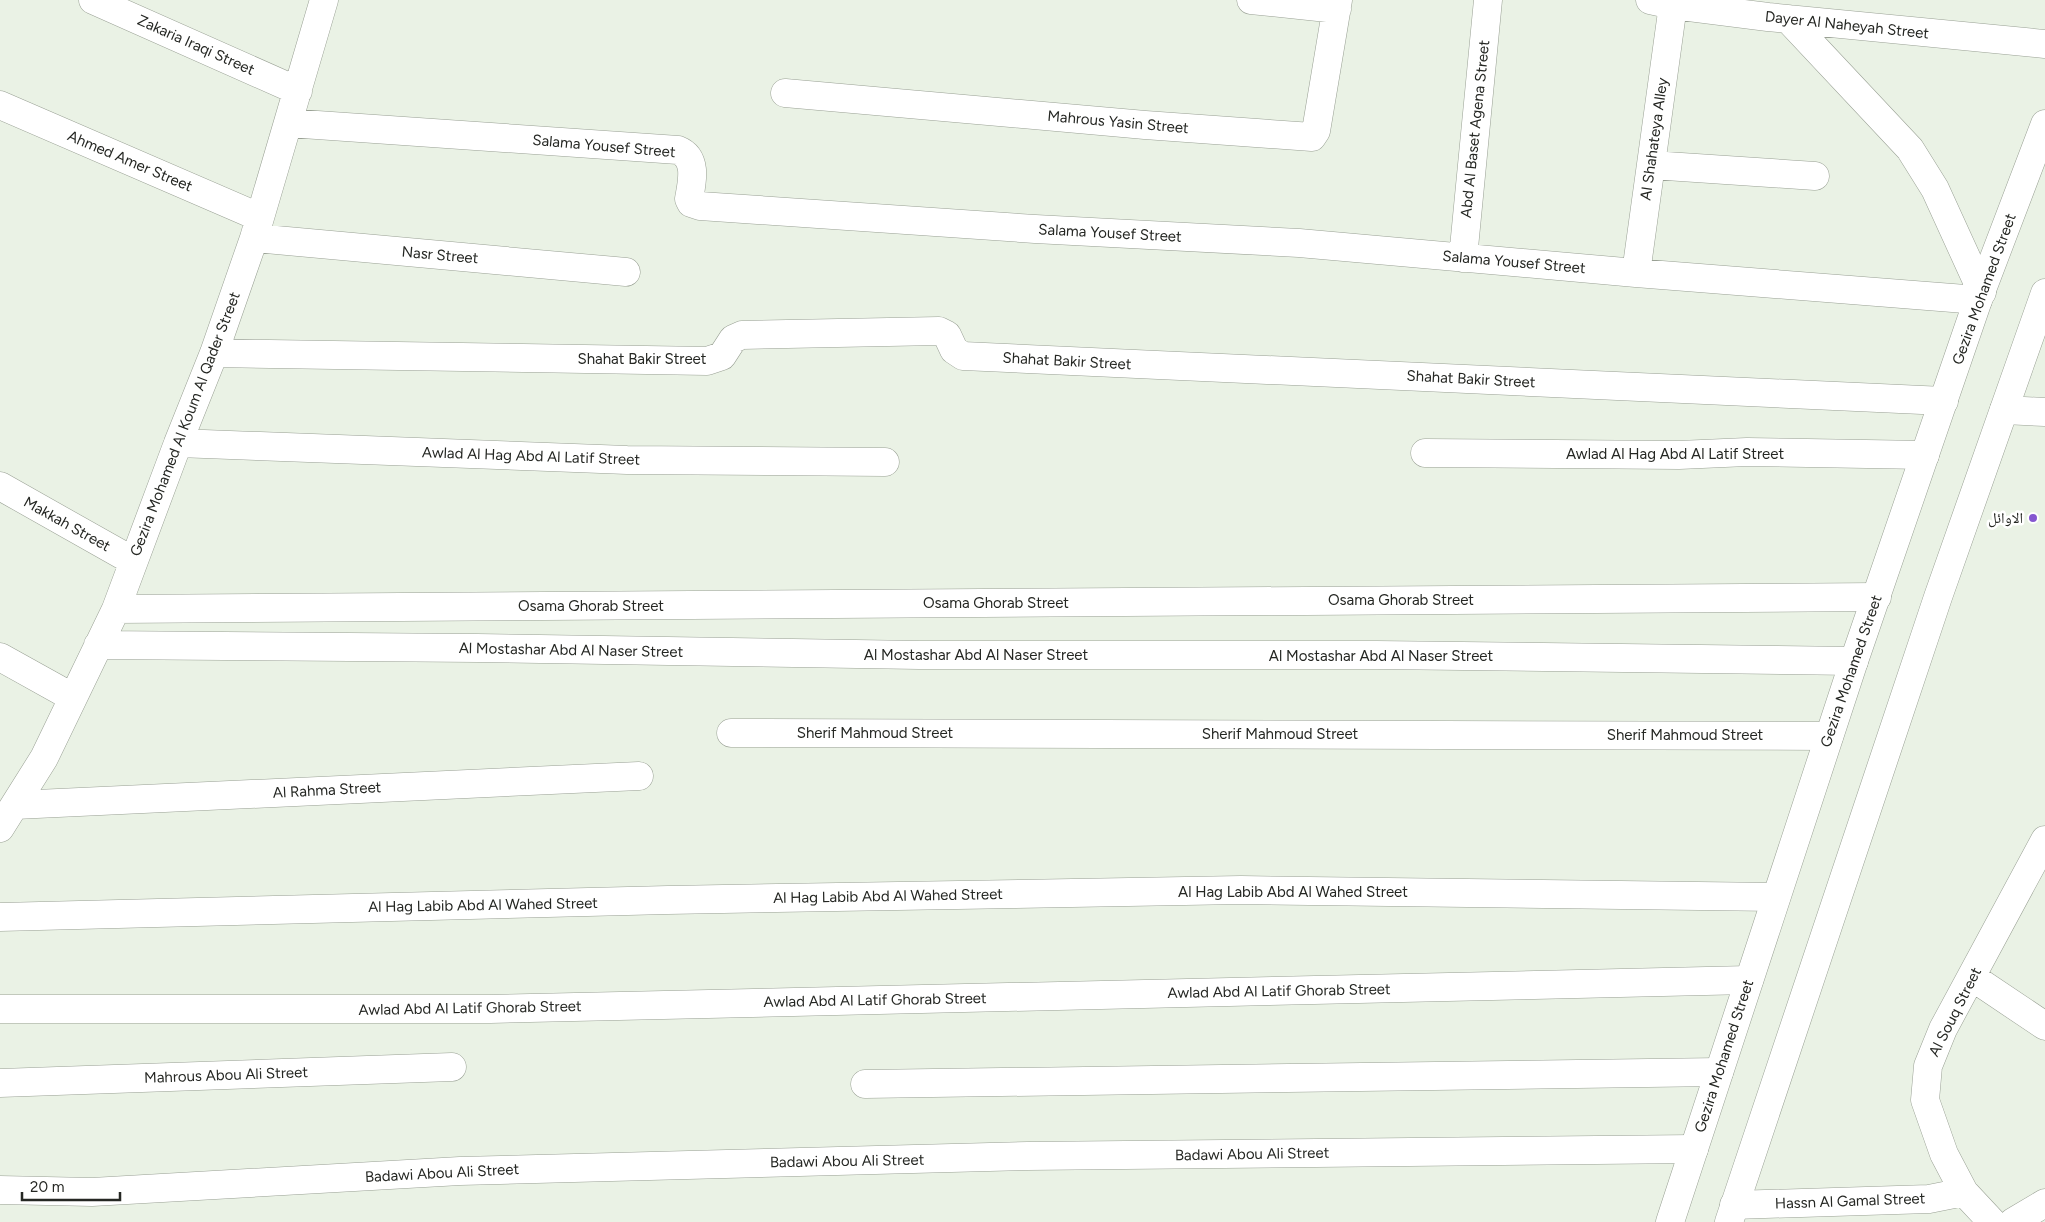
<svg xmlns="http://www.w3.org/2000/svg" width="2045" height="1222" viewBox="0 0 2045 1222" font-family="Figtree,'Noto Naskh Arabic',sans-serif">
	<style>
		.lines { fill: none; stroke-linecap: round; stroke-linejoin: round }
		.street-casing { stroke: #99a094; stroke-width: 29 }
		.secondary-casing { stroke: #99a094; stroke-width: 29 }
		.street { stroke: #fff; stroke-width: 28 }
		.secondary { stroke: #fff; stroke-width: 28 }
		.poi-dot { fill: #8557d0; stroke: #fff; stroke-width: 2 }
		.labels { text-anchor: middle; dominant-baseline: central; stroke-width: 5; stroke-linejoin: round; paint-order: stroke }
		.street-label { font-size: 15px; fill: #252723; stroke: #fff }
		.poi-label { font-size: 15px; fill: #252723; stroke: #fff; text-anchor: end }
	</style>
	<rect width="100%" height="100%" fill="#eaf2e5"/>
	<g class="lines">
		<g class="street-casing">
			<path id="street" d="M93 0 298 91
				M1251 0 1337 9
				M1650 0 1673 5 1768 17 2045 44
				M1788 19 1910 149 1935 189 1982 292
				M785 93 1145 125 1312 137 1316 131 1338 0
				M0 105 259 217
				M288 123 678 150C698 158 692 182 689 199L691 203 700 206 1035 229 1299 243 1636 273 1978 300
				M1651 165 1815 176
				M254 238 626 272
				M1463 258 1488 0
				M1636 273 1673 5
				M214 353 707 361 722 356 733 339 742 335 939 331 947 335 954 350 963 356 1944 401
				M2004 410 2045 412
				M178 443 627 460 885 462
				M1425 453 1679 455 1747 452 1925 455
				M0 486 133 561
				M116 609 1877 597
				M98 645 477 648 919 655H1377L1854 661
				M0 657 72 697
				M731 733 1829 736
				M15 805 639 776
				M0 828 44 758 116 609 178 443 214 353 254 238 324 0
				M0 917 668 900 1241 890 1776 897
				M1972 977 2045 1026
				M0 1009H490L1749 980
				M0 1083 452 1067
				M865 1084 1719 1072
				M0 1190 92 1192 460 1171 1028 1156 1694 1149
				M1734 1205 1929 1199 1964 1192
				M1992 1222 1964 1192 1944 1154 1925 1100 1928 1066 1943 1029 2045 840
				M2013 1222 2045 1203"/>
		</g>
		<g class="secondary-casing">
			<path id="secondary" d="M1670 1222 1854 661 1978 300 2045 124
				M1729 1222 1938 597 2045 293"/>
		</g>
		<use href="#street" class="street"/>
		<use href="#secondary" class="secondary"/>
	</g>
	<circle class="poi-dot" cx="2033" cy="518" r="5"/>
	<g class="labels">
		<g class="street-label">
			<text transform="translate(1847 25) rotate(6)">Dayer Al Naheyah Street</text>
			<text transform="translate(196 45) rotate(24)">Zakaria Iraqi Street</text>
			<text transform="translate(1118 122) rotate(5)">Mahrous Yasin Street</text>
			<text transform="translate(1475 129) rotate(-84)">Abd Al Baset Agena Street</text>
			<text transform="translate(1654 139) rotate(-82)">Al Shahateya Alley</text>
			<text transform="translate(604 146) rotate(5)">Salama Yousef Street</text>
			<text transform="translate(130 161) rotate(23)">Ahmed Amer Street</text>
			<text transform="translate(1110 233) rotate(3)">Salama Yousef Street</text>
			<text transform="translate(440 255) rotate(5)">Nasr Street</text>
			<text transform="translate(1514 262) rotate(5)">Salama Yousef Street</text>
			<text transform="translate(1984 289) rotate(-70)">Gezira Mohamed Street</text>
			<text x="642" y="359">Shahat Bakir Street</text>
			<text transform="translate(1067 361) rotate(3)">Shahat Bakir Street</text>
			<text transform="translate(1471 379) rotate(3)">Shahat Bakir Street</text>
			<text transform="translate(185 424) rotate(-69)">Gezira Mohamed Al Koum Al Qader Street</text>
			<text x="1675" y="454">Awlad Al Hag Abd Al Latif Street</text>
			<text transform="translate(531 456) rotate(2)">Awlad Al Hag Abd Al Latif Street</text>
			<text transform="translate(67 524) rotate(29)">Makkah Street</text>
			<text x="1401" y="600">Osama Ghorab Street</text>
			<text x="996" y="603">Osama Ghorab Street</text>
			<text x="591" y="606">Osama Ghorab Street</text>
			<text transform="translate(571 650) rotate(1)">Al Mostashar Abd Al Naser Street</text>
			<text x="976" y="655">Al Mostashar Abd Al Naser Street</text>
			<text x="1381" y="656">Al Mostashar Abd Al Naser Street</text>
			<text transform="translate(1851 671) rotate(-71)">Gezira Mohamed Street</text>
			<text x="875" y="733">Sherif Mahmoud Street</text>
			<text x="1280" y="734">Sherif Mahmoud Street</text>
			<text x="1685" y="735">Sherif Mahmoud Street</text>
			<text transform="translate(327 790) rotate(-3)">Al Rahma Street</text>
			<text x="1293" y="892">Al Hag Labib Abd Al Wahed Street</text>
			<text transform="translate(888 896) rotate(-1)">Al Hag Labib Abd Al Wahed Street</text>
			<text transform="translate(483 905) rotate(-1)">Al Hag Labib Abd Al Wahed Street</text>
			<text transform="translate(1279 991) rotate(-1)">Awlad Abd Al Latif Ghorab Street</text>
			<text transform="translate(875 1000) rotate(-1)">Awlad Abd Al Latif Ghorab Street</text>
			<text transform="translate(470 1008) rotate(-1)">Awlad Abd Al Latif Ghorab Street</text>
			<text transform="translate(1955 1012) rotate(-63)">Al Souq Street</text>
			<text transform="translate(1724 1056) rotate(-72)">Gezira Mohamed Street</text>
			<text transform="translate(226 1075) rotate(-2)">Mahrous Abou Ali Street</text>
			<text transform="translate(1252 1154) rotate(-1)">Badawi Abou Ali Street</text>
			<text transform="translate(847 1161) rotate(-1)">Badawi Abou Ali Street</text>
			<text transform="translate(442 1173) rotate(-3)">Badawi Abou Ali Street</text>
			<text transform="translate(1850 1201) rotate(-2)">Hassn Al Gamal Street</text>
		</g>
		<g class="poi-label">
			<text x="2023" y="518">الاوائل</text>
		</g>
	</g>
	<path d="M22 1192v8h98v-8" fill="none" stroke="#252723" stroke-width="2.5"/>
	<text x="30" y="1192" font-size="15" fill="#252723" stroke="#ffffff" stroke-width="4" paint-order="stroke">20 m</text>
</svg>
